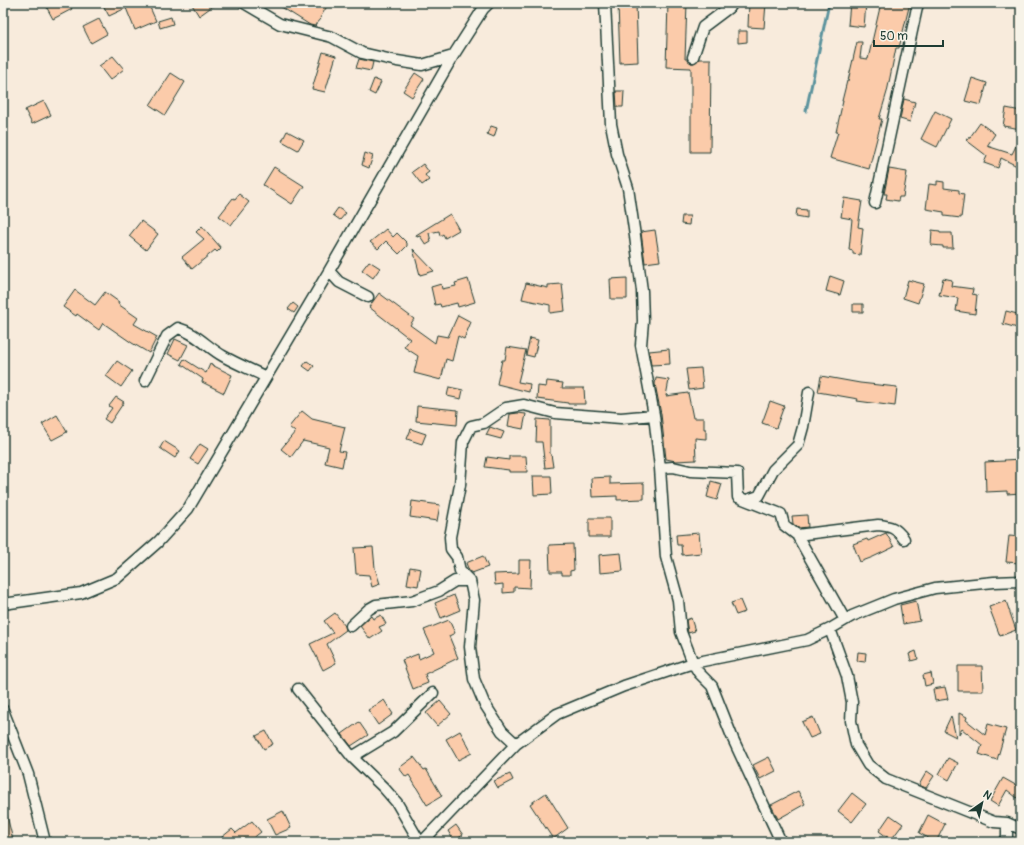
<svg xmlns="http://www.w3.org/2000/svg" width="1024" height="845" viewBox="0 0 1024 845" font-family="Pangolin,sans-serif">
	<style>
		.lines { fill: none; stroke-linecap: round; stroke-linejoin: round }
		.stream { stroke: #5b939d; stroke-width: 3 }
		.building { fill: #fbcbaa; stroke: #1f3d34 }
		.minor-casing { stroke: #1f3d34; stroke-width: 13 }
		.minor { stroke: #f7f3e8; stroke-width: 10 }
	</style>
	<rect width="100%" height="100%" fill="#f8ebdc"/>
	<filter id="ink" filterUnits="userSpaceOnUse"><feTurbulence type="fractalNoise" baseFrequency=".025" numOctaves="2"/><feDisplacementMap in="SourceGraphic" scale="8" xChannelSelector="R" yChannelSelector="G"/><feConvolveMatrix kernelMatrix="1 2 1 2 8 2 1 2 1" color-interpolation-filters="sRGB"/></filter>
	<g filter="url(#ink)">
		<g class="lines">
			<path class="stream" d="M806 111 829 3"/>
		</g>
		<path class="building" d="M56 3H69L72 9 53 19 47 8Z
			M102 3H148L156 21 135 30 126 8 109 16Z
			M191 3H217L199 16Z
			M275 3H329L320 18 321 19 315 26 310 25Z
			M618 3H636L638 62 620 63Z
			M668 3H687L685 59H687L691 63H694L699 59H711L710 152H691V68L666 67Z
			M749 3H766L764 28 748 27Z
			M850 3H866L864 27 848 25Z
			M881 3H910L899 48H896L887 92 879 119H882L869 169 830 158 838 132H836L843 101H842L847 81H848L857 42H862L860 58 868 59Z
			M171 17 173 24 160 28 158 21Z
			M99 19 107 34 91 43 83 27Z
			M738 31H747V42L738 43Z
			M323 52 336 56 325 92 312 89Z
			M113 56 124 69 110 80 99 66Z
			M359 59 373 62 371 71 356 68Z
			M171 73 185 82 165 115 150 105Z
			M415 73 424 79 412 97 403 91Z
			M972 78 987 83 981 105 965 101Z
			M374 79 381 82 375 95 369 92Z
			M616 91H624L623 107H617Z
			M904 99 915 102 910 122 900 119Z
			M44 101 51 115 32 124 25 110Z
			M1006 108 1021 111V129L1003 126Z
			M935 111 951 119 937 147 921 139Z
			M980 123 995 134 987 146 1012 154 1021 136V168L1001 158 998 168 984 163 987 156 966 140V139L968 140Z
			M491 126 497 128 494 137 487 134Z
			M287 131 304 140 298 150 282 141Z
			M365 153 373 156 369 168 362 165Z
			M423 164 429 172 425 175 429 180 422 185 412 172Z
			M274 167 304 186 292 204 263 185Z
			M889 169 907 172 903 197H899L898 201 886 199 887 194H884Z
			M937 181 944 182V188L959 190V193L964 194 961 218 944 216V212L926 209 929 184 937 185Z
			M239 194 249 202 231 225 219 216 233 198 235 199Z
			M844 198 862 201 858 227 863 228 860 255 853 254V251L849 250 852 219 841 217Z
			M338 208 346 213 340 220 333 215Z
			M797 209 807 210V218L796 216Z
			M450 214 459 230 445 238 443 234 440 236 439 231 429 233 431 242 426 245 420 236 417 237 416 235Z
			M682 216H690L689 225 681 224Z
			M141 221 158 234 146 250 129 236Z
			M202 226 221 248 217 252 215 250 192 269 182 257 204 239 196 232Z
			M386 229 393 237 397 233 407 243V246L399 254 386 241 378 249 370 242Z
			M655 230 660 261 645 263 641 232Z
			M932 230 940 231V233H952L953 248H943V246L931 245Z
			M413 249 434 271 420 275Z
			M369 261 380 268 373 278 362 270Z
			M830 276 844 281 840 295 826 291Z
			M627 278V299H611L610 279Z
			M943 278 952 280 951 286 973 289 972 294 977 295 975 314 956 311 958 298 939 295Z
			M468 279 475 302 458 307 457 303 441 307 440 304 435 305 431 287 441 284 442 289 456 286 455 283Z
			M908 280 924 284 918 303 903 298Z
			M526 283 548 288V285L562 284 565 311 550 313V305L522 299Z
			M75 290 95 305 105 292 119 302 118 304 138 318 134 324 157 337 149 353 132 343 103 323 99 330 77 314 76 316 63 307Z
			M379 293 414 319 410 325 435 343 437 335 448 337 458 315 471 322 464 339 458 336 452 361 446 359 441 380 414 373 418 356 404 347 410 339 369 307Z
			M293 303 298 307 294 313 288 309Z
			M853 304H863V312H853Z
			M1006 311 1021 315V329L1003 324Z
			M530 338 538 340 534 357 526 355Z
			M175 339 188 345 180 360 168 354Z
			M507 347 526 350 518 382 530 384 529 392 497 384 502 360H505Z
			M669 349 670 364 651 365 649 351Z
			M184 359 206 373 210 364 232 375 224 393 202 382 203 379 181 364Z
			M117 361 132 371 121 387 106 376Z
			M307 361 314 366 310 371 303 366Z
			M701 368 703 388 689 390 686 369Z
			M821 376 860 383 897 387 895 406 857 401 858 399 818 392Z
			M656 378 669 380 666 396 688 393 693 418H704V429H706V439L695 438 696 460 676 461 666 459 661 414 655 384Z
			M547 381 563 383 562 388H584L585 404H568V403L537 399 538 386 546 387Z
			M449 387 463 390 461 399 447 396Z
			M116 397 124 402 110 423 104 419 112 408 109 406Z
			M770 401 784 406 776 428 762 423Z
			M417 406 458 410 457 425 416 421Z
			M302 411 312 419 345 427 339 451 345 452 342 467 325 463 329 447 303 441 291 457 281 449 295 432 289 427Z
			M518 413 526 414 523 429 508 426 510 414Z
			M57 415 67 432 52 440 42 424Z
			M537 419 550 420V454H551L553 467 545 468 542 442H536Z
			M490 427 504 432 501 439 486 435Z
			M411 429 426 434 422 444 407 439Z
			M164 441 180 451 175 458 160 448Z
			M200 444 208 449 198 464 190 459Z
			M509 456H526L527 472H509V470L485 467 487 457 509 460Z
			M1021 459V493L1007 494V491L986 492 985 462 1005 461 1004 460Z
			M533 476H551L552 494 534 495Z
			M610 477V484L644 483V499L617 500V496L592 497 591 478Z
			M711 481 722 484 717 500 707 497Z
			M412 501 440 505 437 521 410 517Z
			M807 515 808 527 798 528 793 524 792 516Z
			M589 518H610V537H589Z
			M699 533 701 553 682 555 681 545H677L676 535Z
			M886 533 894 547 873 557 860 562 853 544 867 539 868 541Z
			M1009 536 1021 537 1020 563 1006 562Z
			M573 544 574 570 570 571V575H562V572H550L549 545Z
			M373 547 375 568 380 584 372 587 369 575 356 574 354 548Z
			M621 553 623 571 600 573 599 555Z
			M483 556 488 567 472 573 469 571 466 563Z
			M519 560H531L530 588 514 587V592L503 593V584L495 585 494 574 519 573Z
			M410 567 421 569 418 586 407 584Z
			M454 595 460 610 441 618 435 603Z
			M740 600 745 612 736 615 731 603Z
			M916 601 920 621 903 624 900 605Z
			M1006 601 1016 630 1000 636 989 607Z
			M335 613 345 626 346 630 327 644 336 663 323 670 310 644 333 633 324 621Z
			M381 615 386 624 379 627 382 631 370 639 360 626 371 616 373 619Z
			M691 618 695 631 688 633 686 620Z
			M449 620 455 633 449 636 458 658 425 674 428 683 413 689 402 660 418 654 419 659 434 652 424 630Z
			M916 651 918 659 911 661 909 654Z
			M858 652 866 653 865 662 857 661Z
			M958 666H982L983 691H958Z
			M931 673 933 684 925 686 923 675Z
			M945 687 948 699 935 701 933 689Z
			M384 700 393 714 378 725 368 710Z
			M440 701 451 714 437 726 426 713Z
			M959 713 967 717 966 720 985 735 988 724 1006 729 997 760 979 754 982 745 962 729 959 734Z
			M951 716 956 737 944 731Z
			M813 717 820 734 810 738 802 722Z
			M359 722 368 735 351 746 342 734Z
			M266 731 273 744 264 749 256 736Z
			M460 731 472 753 458 760 446 739Z
			M414 757 424 770 426 769 442 796 427 805 409 775 406 777 399 768Z
			M769 757 776 771 760 779 753 765Z
			M948 758 958 763 949 780 939 774Z
			M927 771 934 776 926 788 919 785Z
			M510 774 513 780 498 788 494 781Z
			M1003 778 1021 788V801L1007 790 998 806 990 801Z
			M798 791 805 804 778 819 771 805Z
			M546 793 568 828 553 839 530 804Z
			M852 793 866 804 852 822 838 811Z
			M283 811 291 828 275 835 267 819Z
			M3 812H6L13 840 5 842H3Z
			M890 815 903 824 891 840 879 831Z
			M928 815 945 824 936 842 919 833Z
			M252 821 261 832 248 842 245 838 240 842H216L232 829 236 833Z
			M456 825 463 835 454 841 448 831Z"/>
		<g class="lines">
			<g class="minor-casing">
				<path id="minor" d="M244 3 280 24 332 37 362 53 397 61 422 65 453 56
					M605 3 611 124 617 154 628 188 635 236 642 291 643 321 641 345 654 415 660 468 666 557 678 600 681 632 693 663 699 673 712 686 733 739 781 842
					M693 57 703 27 731 6 732 3
					M875 203 918 3
					M329 271 339 282 368 297
					M145 381 167 336 178 328C196 333 207 347 223 356 237 364 252 370 266 377
					M660 468 673 467 690 471 737 473 738 497 781 514 784 525 797 535 845 620
					M747 500 759 496 773 470 798 445 803 427 809 392
					M797 535 878 525C891 526 896 528 904 539
					M3 604 81 593 117 578 158 542 188 509 329 271 453 56 483 9 489 3
					M351 626 369 609 376 605 412 601 439 591 455 581H470
					M830 629 847 676 852 702 851 721 856 745 868 765 886 779 994 822 1007 823 1021 829
					M298 689 352 757 384 788 397 803 418 839 419 842
					M3 710 28 774 45 842
					M516 744 502 731 484 703 474 679 470 647 474 600 470 581 460 571 457 557 451 549 450 537 460 485 463 442 471 426 484 423 506 408 524 405 555 413 621 418 654 415
					M352 757 393 732 433 693
					M422 842 516 744 557 714 624 686 693 663 807 640 830 629 852 616 894 599 935 588 994 582 1021 581
					M1004 842 1007 837V823"/>
			</g>
			<use href="#minor" class="minor"/>
		</g>
	</g>
	<rect width="1024" height="845" fill="none" stroke="#f7f3e8" stroke-width="16"/>
	<rect x="8" y="8" width="1008" height="829" fill="none" stroke="#1f3d34" stroke-width="1.5" filter="url(#ink)"/>
	<g transform="translate(982 803) rotate(34)" stroke="#f7f3e8" stroke-width="3" paint-order="stroke">
	<path d="M0-3L7 15L0 10L-7 15Z" fill="#1f3d34"/>
	<text y="-6" font-size="11" font-weight="bold" text-anchor="middle" fill="#1f3d34">N</text>
	</g>
	<path d="M874 40v6h69v-6" fill="none" stroke="#1f3d34" stroke-width="2"/>
	<text x="880" y="40" font-size="12" fill="#1f3d34" stroke="#f7f3e8" stroke-width="3" paint-order="stroke">50 m</text>
</svg>
